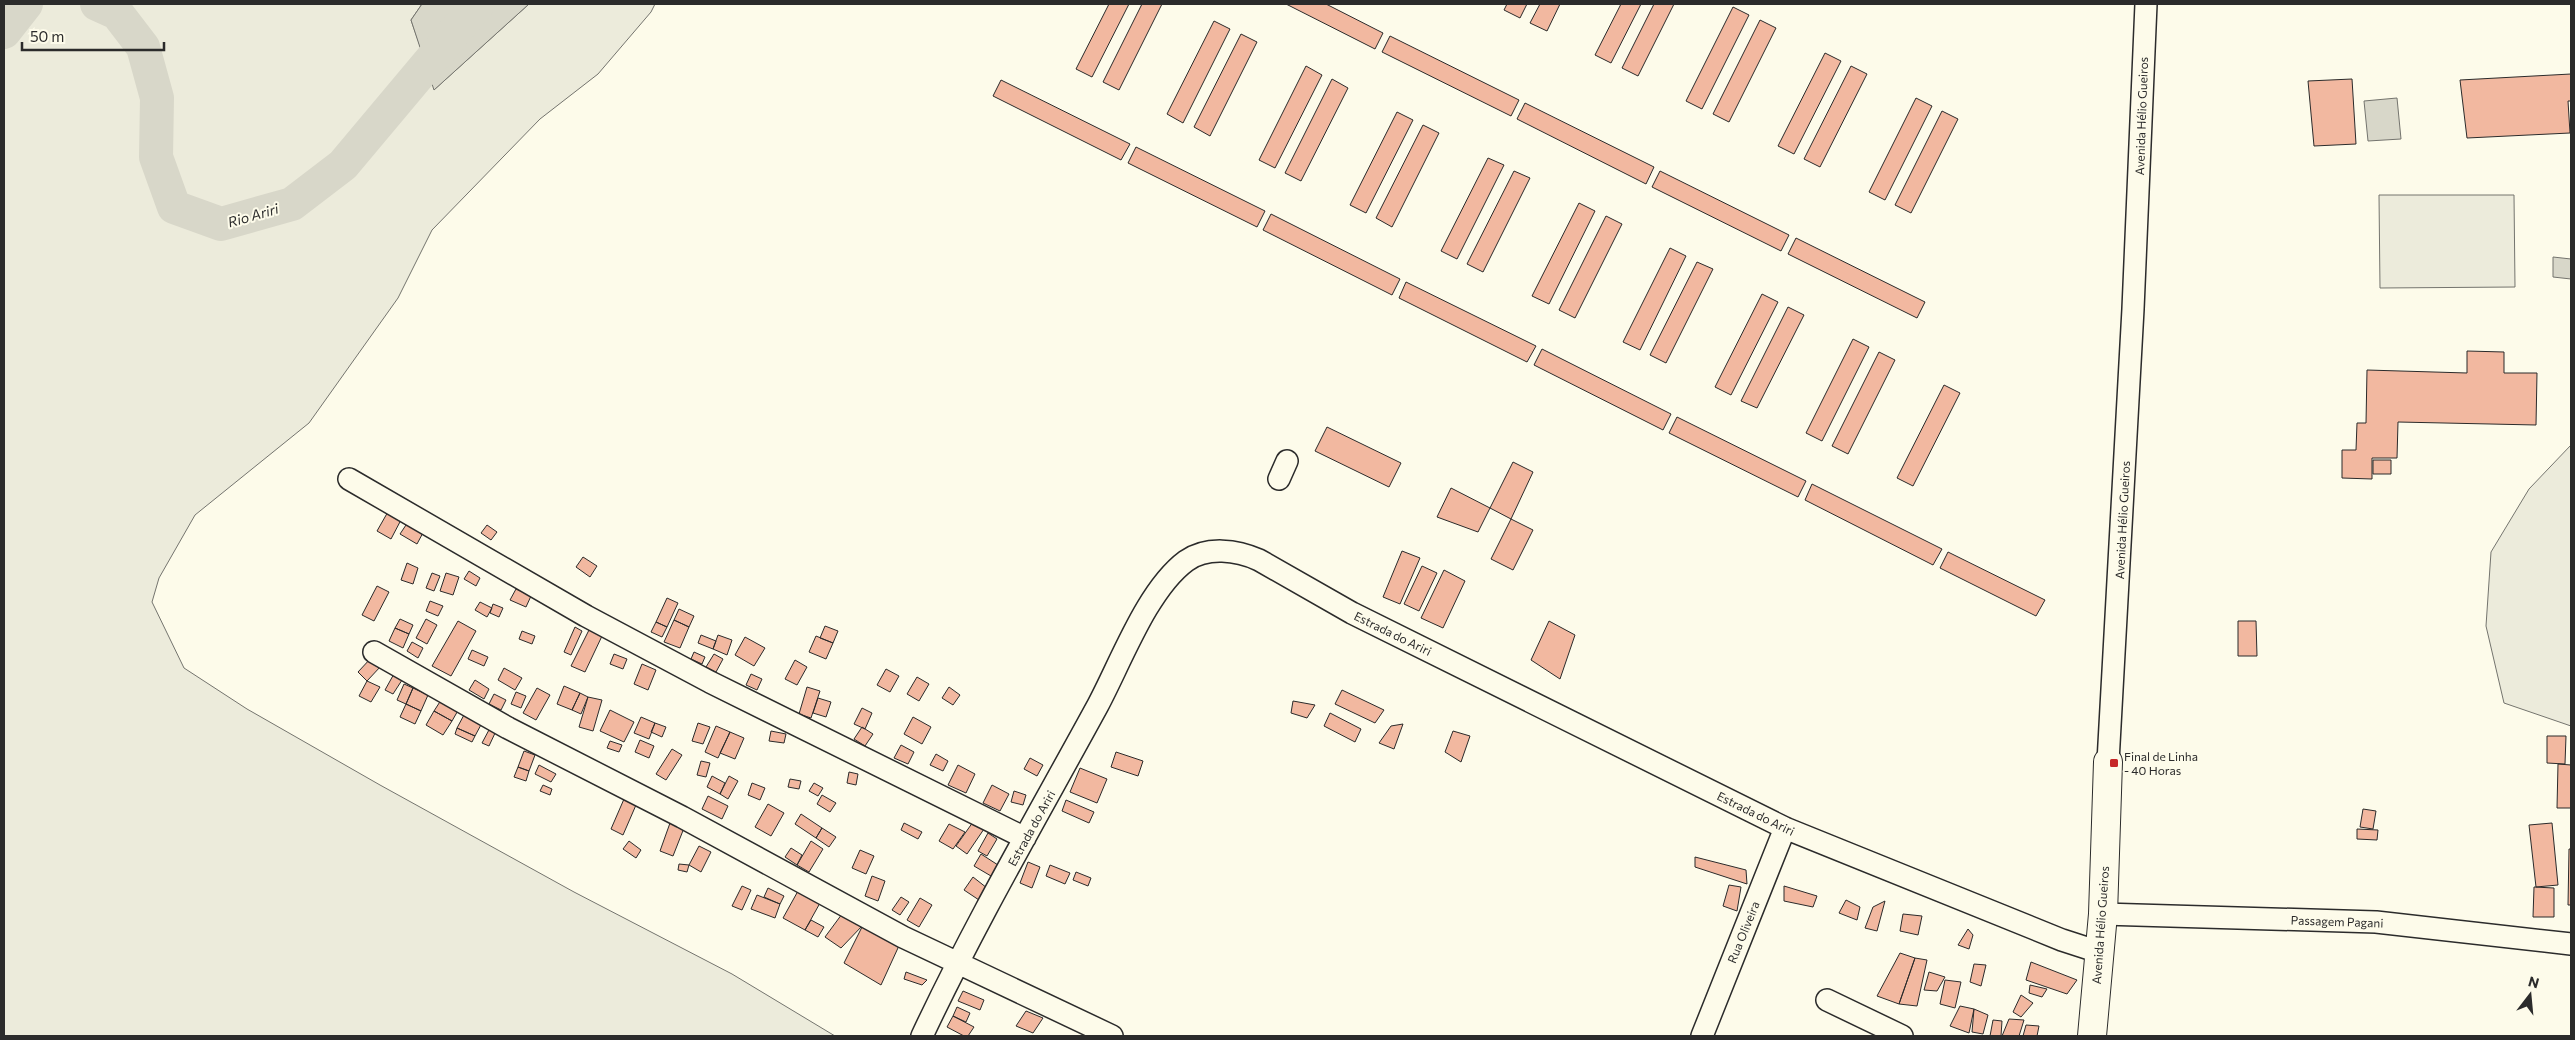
<svg xmlns="http://www.w3.org/2000/svg" width="2575" height="1040" viewBox="0 0 2575 1040" font-family="Commissioner,sans-serif">
	<style>
		.green { fill: #ecebdb; stroke: #74746e }
		.water { fill: #d8d7c9; stroke: #74746e }
		.lines { fill: none; stroke-linecap: round; stroke-linejoin: round }
		.river { stroke: #d8d7c9; stroke-width: 34 }
		.building { fill: #f2b8a0; stroke: #2b2b2b }
		.minor-casing { stroke: #2b2b2b; stroke-width: 24 }
		.major-casing { stroke: #2b2b2b; stroke-width: 30 }
		.minor { stroke: #fdfbea; stroke-width: 21 }
		.major { stroke: #fdfbea; stroke-width: 28 }
		.poi-dot { fill: #c62828; stroke: #fdfbea; stroke-width: 2 }
		.labels { text-anchor: middle; dominant-baseline: central; stroke-width: 4; stroke-linejoin: round; paint-order: stroke }
		.street-label { font-size: 12px; fill: #2b2b2b; stroke: #fdfbea }
		.poi-label { font-size: 12px; fill: #2b2b2b; stroke: #fdfbea; text-anchor: start }
		.water-label { font-size: 14px; font-style: italic; fill: #2b2b2b; stroke: #fdfbea }
	</style>
	<rect width="100%" height="100%" fill="#fdfbea"/>
	<path class="green" d="M4 4H422L411 20 435 89 529 4H655L651 12 598 74 540 119 432 230 398 298 309 423 195 515 159 578 152 602 184 668 247 709 380 785 574 892 732 974 835 1036H4Z
		M2379 195H2514L2515 287 2380 288Z
		M2571 445V726L2504 703 2486 626 2491 552 2529 489Z"/>
	<path class="water" d="M422 4H529L434 90 411 20Z
		M2397 98 2401 139 2368 141 2364 101Z
		M2553 257 2571 259V279L2553 277Z"/>
	<g class="lines">
		<path class="river" d="M97 4 117 13 143 47 157 98 156 157 174 207 221 224 292 204 343 165 478 4
			M4 32 26 4"/>
	</g>
	<path class="building" d="M1109 4H1129L1092 77 1076 69Z
		M1142 4H1162L1119 90 1103 82Z
		M1286 4H1326L1383 33 1375 49Z
		M1507 4H1527L1520 18 1504 10Z
		M1540 4H1560L1547 31 1530 23Z
		M1621 4H1641L1611 63 1595 55Z
		M1654 4H1674L1638 76 1622 68Z
		M1733 7 1749 15 1702 109 1686 101Z
		M1760 20 1776 28 1729 122 1713 114Z
		M1214 21 1230 29 1183 123 1167 114Z
		M1241 34 1257 42 1210 136 1194 127Z
		M1390 36 1519 100 1511 116 1382 52Z
		M1825 53 1841 61 1794 154 1778 146Z
		M1306 66 1322 75 1275 168 1259 160Z
		M1851 66 1867 74 1820 167 1804 159Z
		M2571 74V101H2568L2570 133 2467 138 2460 80Z
		M1332 79 1348 88 1301 181 1285 173Z
		M2352 79 2356 144 2314 146 2308 81Z
		M1001 80 1130 144 1121 160 993 96Z
		M1916 98 1932 106 1885 200 1869 192Z
		M1525 103 1654 167 1646 184 1517 119Z
		M1942 111 1958 119 1911 213 1895 205Z
		M1397 112 1413 120 1366 213 1350 205Z
		M1423 125 1439 133 1392 227 1376 218Z
		M1136 147 1265 211 1257 227 1128 163Z
		M1488 158 1504 165 1457 259 1441 251Z
		M1514 171 1530 178 1483 272 1467 264Z
		M1660 171 1789 235 1781 251 1652 187Z
		M1579 203 1595 211 1549 304 1532 296Z
		M1271 214 1400 279 1392 295 1263 230Z
		M1606 216 1622 224 1575 318 1559 310Z
		M1796 238 1925 302 1917 318 1788 254Z
		M1670 248 1686 256 1640 350 1623 342Z
		M1697 262 1713 269 1666 363 1650 355Z
		M1406 282 1536 346 1527 362 1399 298Z
		M1762 294 1778 302 1731 395 1715 387Z
		M1788 307 1804 315 1757 408 1741 401Z
		M1853 339 1869 347 1822 441 1806 433Z
		M1542 349 1671 414 1663 430 1534 365Z
		M2467 351 2504 352V373H2537L2536 425 2398 422 2397 458H2372V479L2342 478V450H2356L2357 423H2366L2367 370 2467 373Z
		M1879 352 1895 360 1848 454 1832 446Z
		M1944 385 1960 393 1913 486 1897 478Z
		M1677 417 1806 481 1798 497 1669 433Z
		M1327 427 1401 463 1389 487 1315 451Z
		M2373 460H2391V474H2373Z
		M1513 462 1533 472 1511 519 1490 508Z
		M1812 484 1942 549 1933 565 1805 500Z
		M1451 488 1490 508 1478 532 1437 517Z
		M389 510 402 518 391 539 377 531Z
		M410 519 425 529 417 544 400 534Z
		M1511 519 1533 530 1513 570 1491 559Z
		M487 525 497 532 491 540 481 533Z
		M1402 551 1420 558 1400 604 1383 597Z
		M1948 552 2045 600 2036 616 1940 568Z
		M583 557 597 566 590 577 576 567Z
		M407 563 418 568 413 584 401 580Z
		M1422 566 1437 573 1419 611 1404 604Z
		M1444 570 1465 581 1443 628 1421 618Z
		M469 571 480 578 476 586 464 579Z
		M432 573 440 576 434 591 426 588Z
		M446 573 459 577 453 595 440 591Z
		M377 586 389 592 374 621 362 615Z
		M516 589 531 596 526 607 510 600Z
		M667 598 678 603 667 627 656 622Z
		M430 601 443 606 438 616 426 611Z
		M480 602 492 608 487 617 475 610Z
		M493 604 503 608 499 617 490 613Z
		M679 609 694 616 689 627 674 620Z
		M400 619 413 625 409 634 395 628Z
		M426 619 437 625 427 644 416 638Z
		M674 620 689 627 680 648 664 642Z
		M458 621 476 631 451 676 432 666Z
		M1549 621 1575 635 1560 679 1531 660Z
		M2238 621H2256L2257 656H2238Z
		M656 622 667 627 662 637 651 632Z
		M825 626 838 631 833 643 820 638Z
		M575 627 582 631 571 655 564 652Z
		M395 628 409 634 403 648 389 641Z
		M589 630 602 636 585 672 571 666Z
		M522 631 535 636 532 644 519 639Z
		M701 635 716 641 713 649 698 643Z
		M718 635 732 640 727 655 713 649Z
		M816 636 833 643 826 659 809 652Z
		M745 637 765 648 754 666 735 655Z
		M412 642 423 648 418 658 407 651Z
		M472 650 488 657 484 666 468 659Z
		M694 652 705 657 702 664 691 659Z
		M614 654 627 659 623 669 610 664Z
		M714 654 723 659 716 672 706 667Z
		M371 658 381 666 367 681 358 672Z
		M795 660 807 667 797 685 785 679Z
		M642 664 656 670 648 690 634 684Z
		M504 668 522 678 515 690 498 680Z
		M886 669 899 676 890 692 877 685Z
		M395 672 404 677 393 694 385 690Z
		M751 674 762 679 757 690 746 685Z
		M917 677 929 684 919 701 907 694Z
		M475 680 489 689 484 699 469 690Z
		M367 681 380 687 371 702 359 696Z
		M404 684 413 688 406 704 397 700Z
		M564 686 580 693 572 710 557 704Z
		M807 687 820 691 811 718 799 714Z
		M949 687 960 695 953 705 942 698Z
		M413 688 428 695 421 711 406 704Z
		M537 688 550 695 536 720 523 713Z
		M1342 690 1384 710 1375 723 1335 704Z
		M516 692 526 696 521 708 511 704Z
		M580 693 588 697 581 714 572 710Z
		M494 694 506 700 501 710 489 704Z
		M443 697 460 707 452 721 434 711Z
		M588 697 602 700 593 731 579 727Z
		M818 698 831 702 826 717 813 713Z
		M1293 701 1315 705 1307 718 1291 713Z
		M406 704 421 711 415 724 400 717Z
		M862 708 872 713 865 729 854 724Z
		M610 710 634 722 624 742 600 731Z
		M434 711 452 721 443 735 426 725Z
		M465 713 483 721 475 736 457 728Z
		M1330 713 1361 729 1355 742 1324 726Z
		M641 717 655 723 649 739 634 733Z
		M913 717 931 727 922 744 904 734Z
		M655 723 666 727 662 737 651 732Z
		M698 723 710 727 703 744 692 741Z
		M1403 724 1394 749 1379 743 1391 726Z
		M716 726 730 732 718 758 705 752Z
		M862 727 873 734 865 746 854 739Z
		M457 728 475 736 472 742 455 734Z
		M490 728 496 731 489 746 482 743Z
		M771 731 786 734 784 743 769 741Z
		M1453 731 1470 736 1461 762 1445 752Z
		M730 732 744 738 735 759 720 753Z
		M2547 736H2566L2565 764 2547 763Z
		M640 740 654 746 649 758 635 752Z
		M610 741 622 745 619 752 607 748Z
		M901 745 914 752 908 764 894 758Z
		M672 749 682 755 666 780 656 774Z
		M524 751 535 755 529 771 518 767Z
		M1116 752 1143 761 1138 776 1111 767Z
		M936 754 948 761 943 771 930 765Z
		M1030 758 1043 765 1037 776 1024 769Z
		M701 761 710 763 706 777 697 775Z
		M2558 764 2571 765V808H2557Z
		M539 765 556 774 551 782 535 774Z
		M958 765 975 774 966 793 948 785Z
		M518 767 529 771 526 781 514 777Z
		M1080 768 1107 779 1097 803 1070 792Z
		M849 772 858 774 856 785 847 783Z
		M712 776 725 783 720 794 707 787Z
		M729 776 738 781 728 799 720 794Z
		M790 779 801 781 799 789 788 787Z
		M752 783 765 788 760 800 748 795Z
		M814 783 823 788 818 796 809 791Z
		M543 785 552 789 550 795 540 791Z
		M992 785 1009 794 1000 811 983 803Z
		M1014 791 1026 795 1023 805 1011 802Z
		M822 795 836 803 830 812 817 804Z
		M708 796 728 806 722 819 702 809Z
		M624 799 636 805 623 835 611 829Z
		M1066 800 1094 812 1089 823 1062 811Z
		M768 804 784 813 771 836 755 827Z
		M2363 809 2376 811 2373 829 2360 827Z
		M801 814 822 828 816 838 795 824Z
		M973 822 984 829 967 854 956 846Z
		M670 823 684 828 673 856 660 851Z
		M904 823 922 832 918 839 901 830Z
		M2552 823 2558 885 2536 887 2529 825Z
		M949 824 965 832 953 849 939 841Z
		M822 828 836 837 829 847 816 838Z
		M2357 829 2378 830 2377 840 2357 839Z
		M988 833 997 839 987 856 978 851Z
		M629 841 641 850 636 858 623 849Z
		M811 841 823 849 809 872 797 865Z
		M699 846 711 852 701 872 689 865Z
		M791 848 802 855 797 865 785 857Z
		M2569 849H2571V905H2568Z
		M860 850 874 856 866 874 852 868Z
		M981 854 998 865 991 876 974 866Z
		M1695 857 1746 870 1747 884 1695 867Z
		M1028 862 1040 867 1032 888 1020 883Z
		M679 864 689 865 687 872 678 870Z
		M1050 865 1070 873 1065 884 1046 876Z
		M1076 872 1091 878 1088 886 1073 880Z
		M872 876 885 881 878 901 865 896Z
		M973 877 987 888 979 900 964 890Z
		M1729 885 1741 887 1737 911 1723 906Z
		M742 886 751 890 742 910 732 906Z
		M1784 886 1817 896 1813 907 1784 901Z
		M2534 887 2554 888V917H2533Z
		M768 888 784 896 780 904 764 897Z
		M798 891 820 903 805 930 783 918Z
		M757 895 780 904 775 918 751 909Z
		M901 897 909 902 900 915 892 910Z
		M920 898 932 905 919 927 907 920Z
		M1846 900 1860 907 1857 920 1839 913Z
		M1885 901 1877 931 1865 928 1873 907Z
		M842 914 863 925 841 948 825 937Z
		M1903 914 1922 916 1918 935 1900 931Z
		M811 920 824 927 818 937 805 930Z
		M863 925 903 937 881 985 844 963Z
		M1968 929 1973 935 1969 949 1958 945Z
		M1900 953 1915 958 1899 1004 1877 996Z
		M1915 958 1927 960 1917 1006 1899 1004Z
		M2031 962 2077 980 2067 994 2026 980Z
		M1974 964 1986 965 1981 986 1970 982Z
		M906 972 927 980 922 985 904 979Z
		M1929 972 1945 977 1937 991 1924 990Z
		M1945 980 1961 982 1955 1008 1940 1004Z
		M2030 985 2047 989 2042 997 2029 993Z
		M963 991 984 1000 980 1010 958 1001Z
		M2021 995 2033 1003 2021 1017 2013 1012Z
		M1960 1006 1974 1009 1969 1033 1950 1026Z
		M957 1007 970 1013 966 1022 953 1016Z
		M1974 1009 1988 1015 1983 1034 1972 1032Z
		M1026 1011 1043 1018 1033 1033 1016 1026Z
		M953 1016 974 1027 968 1036H964L947 1027Z
		M2009 1019 2024 1020 2019 1036H2002Z
		M1993 1020 2002 1021 2001 1036H1990Z
		M2026 1025 2039 1026 2037 1036H2023Z"/>
	<g class="lines">
		<g class="minor-casing">
			<path id="minor" d="M349 479 586 616 710 682 1025 838
				M1279 479 1287 461
				M374 652 508 728 682 817 903 937 1112 1036
				M2108 762 2133 309 2146 4
				M2103 914 2376 922 2571 944
				M1827 1000 1902 1036
				M922 1036C975 923 1038 815 1098 705 1121 662 1147 590 1186 561 1207 546 1237 550 1259 560L1352 613 1785 828 2062 940 2099 952
				M1702 1036 1785 828"/>
		</g>
		<g class="major-casing">
			<path id="major" d="M2092 1036 2103 914 2108 762"/>
		</g>
		<use href="#minor" class="minor"/>
		<use href="#major" class="major"/>
	</g>
	<rect class="poi-dot" x="2109" y="758" width="10" height="10" rx="2.5"/>
	<g class="labels">
		<g class="street-label">
			<text transform="translate(2141 116) rotate(-88)">Avenida Hélio Gueiros</text>
			<text transform="translate(2122 520) rotate(-87)">Avenida Hélio Gueiros</text>
			<text transform="translate(1393 633) rotate(26)">Estrada do Ariri</text>
			<text transform="translate(1756 813) rotate(26)">Estrada do Ariri</text>
			<text transform="translate(1031 828) rotate(-61)">Estrada do Ariri</text>
			<text transform="translate(2337 921) rotate(2)">Passagem Pagani</text>
			<text transform="translate(2100 925) rotate(-86)">Avenida Hélio Gueiros</text>
			<text transform="translate(1743 932) rotate(-68)">Rua Oliveira</text>
		</g>
		<g class="poi-label">
			<text x="2124" y="756">Final de Linha<tspan x="2124" dy="14">- 40 Horas</tspan></text>
		</g>
		<g class="water-label">
			<text transform="translate(253 215) rotate(-16)">Rio Ariri</text>
		</g>
	</g>
	<rect width="2575" height="1040" fill="none" stroke="#2b2b2b" stroke-width="10"/>
	<g transform="translate(2530 995) rotate(16)" stroke="#fdfbea" stroke-width="4" paint-order="stroke">
	<path d="M0-4L9 19L0 12L-9 19Z" fill="#2b2b2b"/>
	<text y="-8" font-size="14" font-weight="bold" text-anchor="middle" fill="#2b2b2b">N</text>
	</g>
	<path d="M22 42v8h142v-8" fill="none" stroke="#2b2b2b" stroke-width="2.5"/>
	<text x="30" y="42" font-size="15" fill="#2b2b2b" stroke="#fdfbea" stroke-width="4" paint-order="stroke">50 m</text>
</svg>
